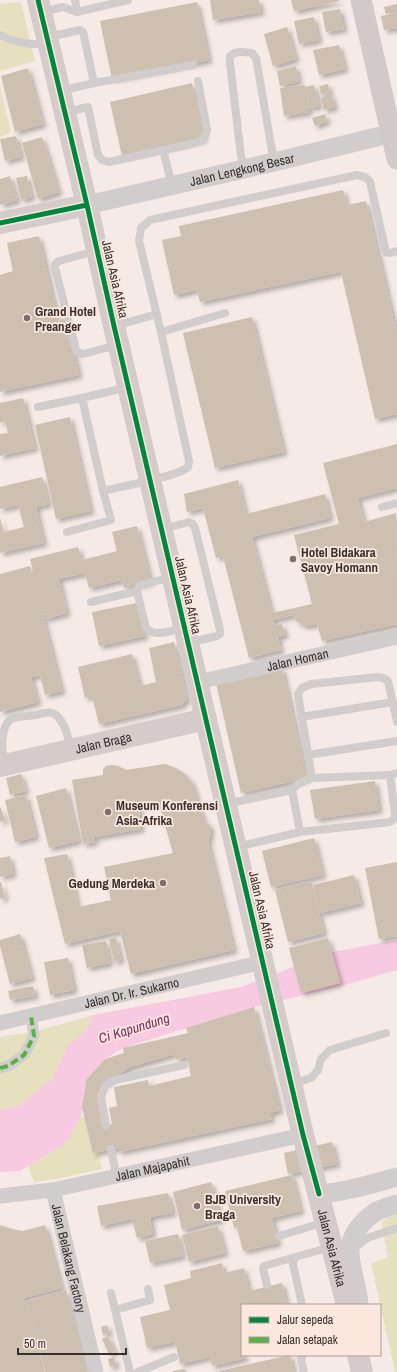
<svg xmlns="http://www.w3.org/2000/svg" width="397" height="1372" viewBox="0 0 397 1372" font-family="'Archivo Narrow',sans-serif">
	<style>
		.green { fill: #e6e0bf }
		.water { fill: #f8cae1 }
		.building { fill: #cec0b0; fill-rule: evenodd; filter: url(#shadow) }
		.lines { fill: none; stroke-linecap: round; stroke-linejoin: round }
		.service { stroke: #d0cdcc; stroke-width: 8 }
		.pedestrian { stroke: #d0cdcc; stroke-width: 11 }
		.minor { stroke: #d0cdcc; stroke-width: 15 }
		.tertiary { stroke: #d0cdcc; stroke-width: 19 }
		.secondary { stroke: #d1cac9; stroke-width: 21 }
		.primary { stroke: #d4cbca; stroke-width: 22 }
		.quiet { stroke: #56b246; stroke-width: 4; stroke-dasharray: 8 4; stroke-linecap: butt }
		.cycleway-casing { stroke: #fce7de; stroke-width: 8 }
		.cycleway { stroke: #00873e; stroke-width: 5 }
		.poi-dot { fill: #7a706d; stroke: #fce7de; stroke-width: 1.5 }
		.labels { text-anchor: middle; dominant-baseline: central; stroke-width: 3.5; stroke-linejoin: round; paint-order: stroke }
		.street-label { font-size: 13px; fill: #372f2c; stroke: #fce7de }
		.poi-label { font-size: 13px; font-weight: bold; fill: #372f2c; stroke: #fce7de; text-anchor: start }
		.water-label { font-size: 14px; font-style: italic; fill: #812b63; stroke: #fce7de }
	</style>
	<defs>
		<filter id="shadow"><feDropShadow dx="3.5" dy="3.5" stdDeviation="2" flood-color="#0004"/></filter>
	</defs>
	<rect width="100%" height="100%" fill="#f5eae5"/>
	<path class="green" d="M21 2 35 61 0 71V4Z
		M0 86 11 133 0 137Z
		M93 1015 89 1025 81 1035 69 1043 52 1079 18 1106 0 1110V1037L37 1031Z
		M81 1117H89L102 1169 56 1179 34 1182 28 1166 66 1143Z
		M397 1214V1372H395L371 1263 388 1258 382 1226 383 1221 390 1216Z"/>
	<path class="water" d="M397 940V970L341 986 254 1007 123 1048 105 1059 86 1080 81 1117 66 1143 20 1171 0 1172V1110L18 1106 52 1079 69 1043 81 1035 89 1025 93 1015 241 987 332 952Z"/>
	<path class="building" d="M210 0H259L261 12 213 20Z
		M291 0H339V1L294 11Z
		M197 2 209 60 112 79 100 21Z
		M397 4V12L386 14 384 7Z
		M340 9 344 29 326 32 322 12Z
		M397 13V28L384 30 381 16Z
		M314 17 319 40 299 44 294 21Z
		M287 27 296 59 273 66 264 34Z
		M339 45 345 69 319 75 313 50Z
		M296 66 299 81 280 86 277 71Z
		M28 68 43 124 15 132 1 76Z
		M192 83 204 139 122 156 110 102Z
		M328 84 330 93 321 95 319 86Z
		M305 85V87L314 85 319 106 310 108 306 91 309 112 284 116 280 88Z
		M331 94 335 107 324 110 321 98Z
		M325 114 327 121 315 126 312 118Z
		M16 136 21 157 5 161 0 139Z
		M42 137 59 192 38 199 22 143Z
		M10 176 17 200 0 205V179Z
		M27 176 32 197 21 200 16 178Z
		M343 190 347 205 366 201 397 335V414L375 419 341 272 200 302 197 290 174 295 162 240 181 236 179 226Z
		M39 236 58 321 66 318 79 375 0 392V275L13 271 7 243Z
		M252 317 284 452 215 468 183 333Z
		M23 398 35 448 0 456V434L8 433 5 421 0 423V403Z
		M70 417 91 511 56 519 35 425Z
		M397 444V488L358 498 364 522 396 513 397 624 322 641 317 624 305 626 296 621 293 615 273 620 275 625 282 624 285 635 278 637 281 650 249 658 223 556 216 558 203 508 187 512 184 494 238 480 246 514 325 494 330 518 252 537 272 613 312 604 294 535 339 524 323 463Z
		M42 477 49 504 36 507 44 543 0 553V518L4 532 24 527 18 505 0 509V487Z
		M137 526 151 582 124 588 122 580 89 588 85 573 59 579 67 613 45 619 30 559 78 547 82 560 117 551 112 532Z
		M30 566 62 691 45 695 40 675 31 677 38 702 0 712V574Z
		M137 603 145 636 99 646 92 612Z
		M174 642 187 698 182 705 99 724 92 696 85 698 78 667 132 654 140 686 156 682 149 648Z
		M282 668 307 778 241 793 216 683Z
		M165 764 176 768 185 774 192 782 203 818 210 826 211 831 208 841 234 950 131 974 120 931 65 944 44 858 67 854 78 907 111 900 104 867 173 853 158 801 139 806 141 829 94 837 95 842 83 844 72 780 103 775V769L106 766 112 765 118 766 126 770Z
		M21 774 26 791 10 795 6 778Z
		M375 781 379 810 315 819 310 790Z
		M66 788 79 841 49 848 36 796Z
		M26 795 36 837 15 842 5 800Z
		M0 806 5 820 0 822Z
		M314 838 323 875 271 887 262 851Z
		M10 856 13 874 0 877V858Z
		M397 862V936L379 939 365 868Z
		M354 875 361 903 320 913 313 885Z
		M311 881 324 933 288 942 275 890Z
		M0 882H1L5 898 0 899Z
		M20 934 32 978 10 984 0 946V940Z
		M116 938 121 960 114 962 109 939Z
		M328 938 340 983 301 993 289 948Z
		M106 941 110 963 87 968 82 945Z
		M68 958 74 990 50 995 44 962Z
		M33 986 35 996 10 1000 8 991Z
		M254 1007 280 1110 270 1113 272 1119 119 1152V1148L93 1153 82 1107 85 1089 86 1080 105 1059 124 1053 123 1048 188 1033 186 1028ZM175 1054 176 1060 187 1057 191 1076 149 1086 148 1080 114 1087 117 1106 109 1108 112 1124 102 1126 97 1101 101 1085 130 1067Z
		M332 1142 337 1164 288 1174 284 1153Z
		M292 1175 301 1211 272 1218 278 1243 243 1251 237 1227 234 1228 225 1191Z
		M211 1182 221 1220 182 1230 173 1192Z
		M168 1193 173 1213 150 1217 153 1234 137 1238 132 1219 101 1226 97 1206Z
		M0 1225 12 1229 23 1231 45 1225 62 1288 24 1298 42 1372H0Z
		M218 1226 225 1253 189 1262 182 1235Z
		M178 1234 183 1256 150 1263 145 1241Z
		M222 1263 224 1273 244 1268 249 1291 282 1283 287 1305H242V1355H245L246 1358 212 1366 210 1357 180 1364 175 1342 147 1348 140 1317 170 1310 164 1285 191 1278 190 1271Z
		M66 1290 88 1372H45L26 1301Z
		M107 1325 109 1333 103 1335 101 1327Z
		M108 1336 115 1352 109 1354 102 1339Z
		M290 1355 294 1372H219V1371Z
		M114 1357 116 1365 110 1367 108 1359Z
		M185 1369 186 1372H173V1371Z"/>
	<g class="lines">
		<path class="service" d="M75 0 77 12
			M42 12 63 7 77 12 128 0
			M0 35C15 43 31 45 48 44
			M48 37 80 30 83 32 94 83
			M60 91 94 83 193 65
			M66 112 88 107 98 155 102 160 109 162 196 143 204 139 207 130 198 81
			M163 150 172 185
			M244 169 241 156 230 63V56C237 50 244 52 252 53L256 58 274 162
			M96 251 59 261 55 264V268L76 350 79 353 83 354 117 345
			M115 326 157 314
			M161 332 139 241 141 228 150 220 357 175 365 177 370 182 386 252 390 253 397 251
			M128 387 82 398 103 491C119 487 180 476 188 467L189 461 161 332 225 313
			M38 407 82 398
			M382 507 397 503
			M163 529 189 522 193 524 195 528 220 630V634L217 636 188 643
			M67 532 111 520 103 491
			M137 591 139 586 141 585 172 577
			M91 602 137 591 146 628C155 638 172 630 184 628
			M301 717 393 702
			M308 755 397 741
			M6 764C1 752 0 727 11 719 18 716 29 716 36 715 44 713 52 710 58 717 66 725 68 738 71 748
			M312 778 298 694 302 688 311 684 378 677 383 678 388 681 397 722
			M292 790 300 832
			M226 804 292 790C297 783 304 781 312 778L390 775 397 773
			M237 847 300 832 390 822 394 819 395 815 390 775
			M292 1084 311 1078 318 1070 321 1059 330 1050 386 1033
			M106 1125 101 1097 105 1086 115 1080 184 1065
			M111 1149 116 1175
			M279 1236 325 1222
			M353 1249 367 1238 397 1228
			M267 1285 263 1269 264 1266 295 1257
			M111 1293 130 1372
			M302 1305 293 1264 295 1257 331 1247
			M115 1310 150 1300 148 1289
			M303 1355 301 1359 304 1372
			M138 1372 174 1357"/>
		<path class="pedestrian" d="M0 1068 8 1066 24 1055 34 1036 31 1016"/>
		<g class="minor">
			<path id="s1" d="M198 682 397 637"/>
			<path id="s2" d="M0 1023 263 962"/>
			<path id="s3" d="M53 1190 96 1372"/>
			<path id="s4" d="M0 1196 53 1190 303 1135"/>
		</g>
		<g class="tertiary">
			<path id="s5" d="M87 205 274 162 397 132"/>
			<path d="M319 1194C346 1192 371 1184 397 1177"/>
			<path d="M359 1305C358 1288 351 1271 350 1254 348 1236 363 1220 377 1211 383 1208 390 1206 397 1204"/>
		</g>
		<path class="secondary" d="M361 0 397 159"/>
		<g class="primary">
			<path id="s6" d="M38 0 87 205 114 326 303 1135 347 1305"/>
			<path d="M0 223 87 205"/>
			<path id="s7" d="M0 766 206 719"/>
			<path d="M358 1355 362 1372"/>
		</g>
		<path class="quiet" d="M0 1068 8 1066 24 1055 34 1036 31 1016"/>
		<g class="cycleway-casing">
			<path id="cycleway" d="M38 0 87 205 114 326 303 1135 319 1194
				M0 223 87 205"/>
		</g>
		<use href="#cycleway" class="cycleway"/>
	</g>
	<g class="poi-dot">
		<circle cx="27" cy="318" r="4"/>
		<circle cx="293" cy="559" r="4"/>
		<circle cx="108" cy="812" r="4"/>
		<circle cx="163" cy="883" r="4"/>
		<circle cx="197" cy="1206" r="4"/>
	</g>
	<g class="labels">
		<g class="street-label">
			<text stroke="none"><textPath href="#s5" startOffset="159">Jalan Lengkong Besar</textPath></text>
			<text transform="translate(115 279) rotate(77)">Jalan Asia Afrika</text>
			<text transform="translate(188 595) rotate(77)">Jalan Asia Afrika</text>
			<text stroke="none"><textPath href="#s1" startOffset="102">Jalan Homan</textPath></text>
			<text stroke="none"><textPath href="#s7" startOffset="106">Jalan Braga</textPath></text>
			<text transform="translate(262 910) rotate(77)">Jalan Asia Afrika</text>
			<text stroke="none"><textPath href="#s2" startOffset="135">Jalan Dr. Ir. Sukarno</textPath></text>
			<text stroke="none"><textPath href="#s4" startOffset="155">Jalan Majapahit</textPath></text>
			<text stroke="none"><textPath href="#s6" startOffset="1282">Jalan Asia Afrika</textPath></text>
			<text stroke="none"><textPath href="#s3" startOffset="70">Jalan Belakang Factory</textPath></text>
		</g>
		<g class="poi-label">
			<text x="35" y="311">Grand Hotel<tspan x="35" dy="15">Preanger</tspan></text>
			<text x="301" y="552">Hotel Bidakara<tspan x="301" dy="15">Savoy Homann</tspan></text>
			<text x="116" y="805">Museum Konferensi<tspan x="116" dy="15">Asia-Afrika</tspan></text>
			<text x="155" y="883" text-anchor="end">Gedung Merdeka</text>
			<text x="205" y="1199">BJB University<tspan x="205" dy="15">Braga</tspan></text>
		</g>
		<g class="water-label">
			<text transform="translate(134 1028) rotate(-17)">Ci Kapundung</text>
		</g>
	</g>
	<rect x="241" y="1304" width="140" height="52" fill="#fce7de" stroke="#ad9d97"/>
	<rect x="249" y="1317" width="20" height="6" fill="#00873e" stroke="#ad9d97"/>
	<text x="277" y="1324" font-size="12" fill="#372f2c">Jalur sepeda</text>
	<rect x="249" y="1337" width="20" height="6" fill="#56b246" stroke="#ad9d97"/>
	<text x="277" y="1344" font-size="12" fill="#372f2c">Jalan setapak</text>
	<path d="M18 1348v6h108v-6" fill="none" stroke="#372f2c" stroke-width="2"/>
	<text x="24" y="1348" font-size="12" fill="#372f2c" stroke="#fce7de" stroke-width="3" paint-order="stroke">50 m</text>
</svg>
